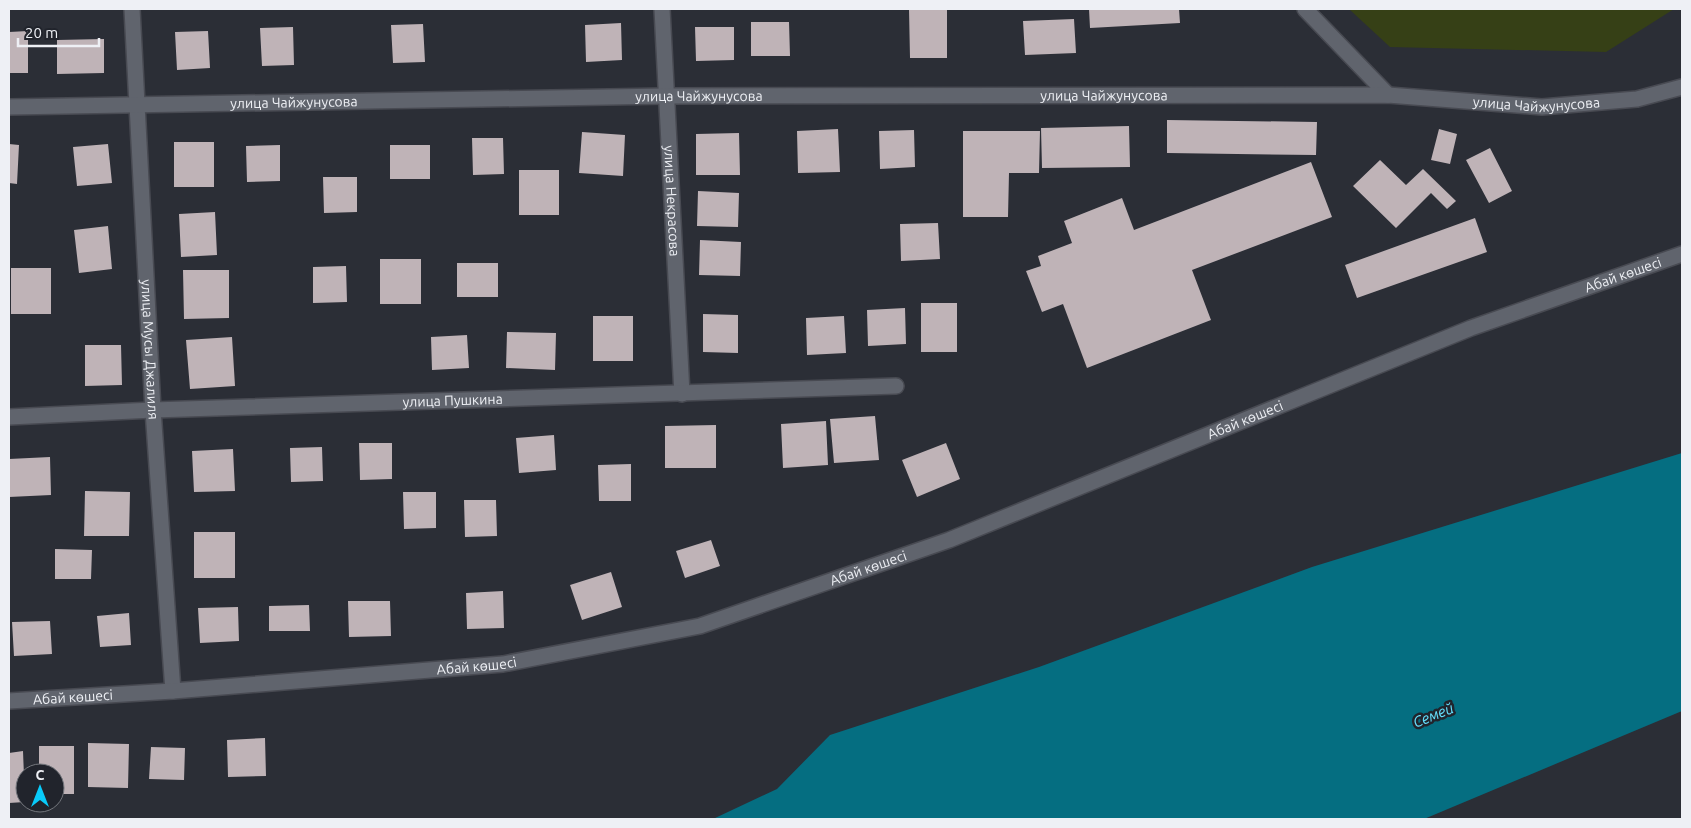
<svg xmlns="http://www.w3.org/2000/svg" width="1691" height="828" viewBox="0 0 1691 828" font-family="Ubuntu,sans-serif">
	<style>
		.green { fill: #364016 }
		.water { fill: #056e81 }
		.building { fill: #bfb3b7 }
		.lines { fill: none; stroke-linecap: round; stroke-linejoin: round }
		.street-casing { stroke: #484a52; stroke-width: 18 }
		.secondary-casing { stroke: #484a52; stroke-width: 18 }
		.street { stroke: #60646d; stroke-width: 15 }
		.secondary { stroke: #60646d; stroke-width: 15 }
		.labels { text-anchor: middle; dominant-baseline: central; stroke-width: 5; stroke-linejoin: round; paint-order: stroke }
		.street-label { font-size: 14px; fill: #eef0f5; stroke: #21242c }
		.water-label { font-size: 15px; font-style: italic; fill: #65e1fe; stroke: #21242c }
	</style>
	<rect width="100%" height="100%" fill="#2b2e36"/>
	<path class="green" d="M1349 9H1674L1606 52 1390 47Z"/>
	<path class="water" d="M1682 453V711L1424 819H713L777 789 830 735 1039 667 1312 567Z"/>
	<path class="building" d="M909 9H947V58H910Z
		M1089 9H1179L1180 23 1090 28Z
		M1074 19 1076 53 1025 55 1023 21Z
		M751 22H789L790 56H751Z
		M621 23 622 60 586 62 585 25Z
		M423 24 425 62 393 63 391 25Z
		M293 27 294 65 262 66 260 28Z
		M695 27H734V60L696 61Z
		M28 31V73H9V32Z
		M208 31 210 68 177 70 175 32Z
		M104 39V73L57 74V40Z
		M1167 120 1317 122 1316 155 1167 153Z
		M1129 126 1130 167 1042 168 1041 128Z
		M838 129 840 172 798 173 797 131Z
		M1439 129 1457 134 1450 164 1431 160Z
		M914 130 915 167 880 169 879 131Z
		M963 131H1040L1039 173H1009L1008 217H963Z
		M582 132 625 135 623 176 579 173Z
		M739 133 740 175H696V134Z
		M472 138H503L504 174 473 175Z
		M174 142H214V187H174Z
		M9 144 19 145 17 184 9 183Z
		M108 144 112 183 77 186 73 147Z
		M280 145V181L247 182 246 146Z
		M390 145H430V179H390Z
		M1490 148 1512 191 1489 203 1466 160Z
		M1380 160 1406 185 1423 169 1456 201 1447 209 1431 193 1396 228 1353 186Z
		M1311 162 1332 217 1192 270 1211 320 1087 368 1063 304 1042 312 1026 271 1041 266 1038 256 1072 243 1064 221 1122 198 1134 230Z
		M519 170H559V215H519Z
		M323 177H357V212L324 213Z
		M698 191 739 193 738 227 697 226Z
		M215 212 217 255 181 257 179 214Z
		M1475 218 1487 252 1357 298 1345 265Z
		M938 223 940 259 901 261 900 224Z
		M108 226 112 269 79 273 74 230Z
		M700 240 741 242 740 276 699 275Z
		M380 259H421V304H380Z
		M457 263H498V297H457Z
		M346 266 347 302 313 303V267Z
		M11 268H51V314H11Z
		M183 270H229V318L184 319Z
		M921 303H957V352H921Z
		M905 308 906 344 868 346 867 310Z
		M703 314 738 315V353L703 352Z
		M593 316H633V361H593Z
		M844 316 846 353 807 355 806 318Z
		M507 332 556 333 555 370 506 368Z
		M467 335 469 368 432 370 431 337Z
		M232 337 235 386 190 389 186 340Z
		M85 345H121L122 385 85 386Z
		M875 416 879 460 834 463 830 419Z
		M826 421 828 465 783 468 781 424Z
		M716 425V468H665V426Z
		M554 435 556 470 519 473 516 438Z
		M359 443H392V479L360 480Z
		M946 443 960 479 917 497 902 460Z
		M322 447 323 481 291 482 290 448Z
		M233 449 235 491 194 492 192 451Z
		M50 457 51 495 9 497V459Z
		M631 464V501H599L598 465Z
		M85 491 130 492 129 536H84Z
		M403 492H436V528L404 529Z
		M464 500H496L497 536 465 537Z
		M194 532H235V578H194Z
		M711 540 720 566 685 578 676 551Z
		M55 549 92 550 91 579H55Z
		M611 572 622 607 582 620 570 585Z
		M503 591 504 628 467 629 466 593Z
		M348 601H390L391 636 349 637Z
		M309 605 310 631H269V606Z
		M238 607 239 641 200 643 198 608Z
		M129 613 131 645 100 647 97 616Z
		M50 621 52 654 14 656 12 622Z
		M265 738 266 776 228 777 227 740Z
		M88 743 129 744 128 788 88 787Z
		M39 746H74V794H55V773H39Z
		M151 747 185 748 184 780 149 779Z
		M23 751 25 802 9 803V753Z"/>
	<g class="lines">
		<g class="street-casing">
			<g id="street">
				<path id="s1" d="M132 9 153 410 173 691"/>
				<path id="s2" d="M662 9 682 394"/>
				<path d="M1305 9 1388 95"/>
				<path id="s3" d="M9 417 153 410 896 386"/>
			</g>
		</g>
		<g class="secondary-casing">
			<g id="secondary">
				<path id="s4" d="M9 107 665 96 1388 95 1542 107 1637 99 1682 87"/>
				<path id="s5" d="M9 701 173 691 503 664 700 626 949 540 1471 328 1682 254"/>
			</g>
		</g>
		<use href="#street" class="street"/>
		<use href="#secondary" class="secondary"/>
	</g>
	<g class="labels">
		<g class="street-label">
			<text stroke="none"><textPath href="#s4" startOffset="690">улица Чайжунусова</textPath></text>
			<text stroke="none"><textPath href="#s4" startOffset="1095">улица Чайжунусова</textPath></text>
			<text stroke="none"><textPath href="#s4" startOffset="1528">улица Чайжунусова</textPath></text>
			<text stroke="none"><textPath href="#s4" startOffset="285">улица Чайжунусова</textPath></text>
			<text stroke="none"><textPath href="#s2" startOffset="192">улица Некрасова</textPath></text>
			<text stroke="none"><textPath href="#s5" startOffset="1684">Абай көшесі</textPath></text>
			<text stroke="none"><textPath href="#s1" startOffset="341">улица Мусы Джалиля</textPath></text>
			<text stroke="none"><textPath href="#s3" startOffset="444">улица Пушкина</textPath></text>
			<text stroke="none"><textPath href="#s5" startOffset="1279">Абай көшесі</textPath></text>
			<text stroke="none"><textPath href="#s5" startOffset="874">Абай көшесі</textPath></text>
			<text stroke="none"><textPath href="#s5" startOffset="469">Абай көшесі</textPath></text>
			<text stroke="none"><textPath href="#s5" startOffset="64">Абай көшесі</textPath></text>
		</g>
		<g class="water-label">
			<text transform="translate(1433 715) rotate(-22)">Семей</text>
		</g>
	</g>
	<rect width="1691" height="828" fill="none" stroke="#eef0f5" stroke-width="20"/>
	<g transform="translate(40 788)"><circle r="24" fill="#21242c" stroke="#73767c"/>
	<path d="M0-4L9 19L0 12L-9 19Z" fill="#09cbfa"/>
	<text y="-8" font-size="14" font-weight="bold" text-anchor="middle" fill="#eef0f5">С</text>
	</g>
	<path d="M18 38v8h81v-8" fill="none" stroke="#eef0f5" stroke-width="2.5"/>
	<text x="25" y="38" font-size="15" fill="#eef0f5" stroke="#21242c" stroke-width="4" paint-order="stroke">20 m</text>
</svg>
